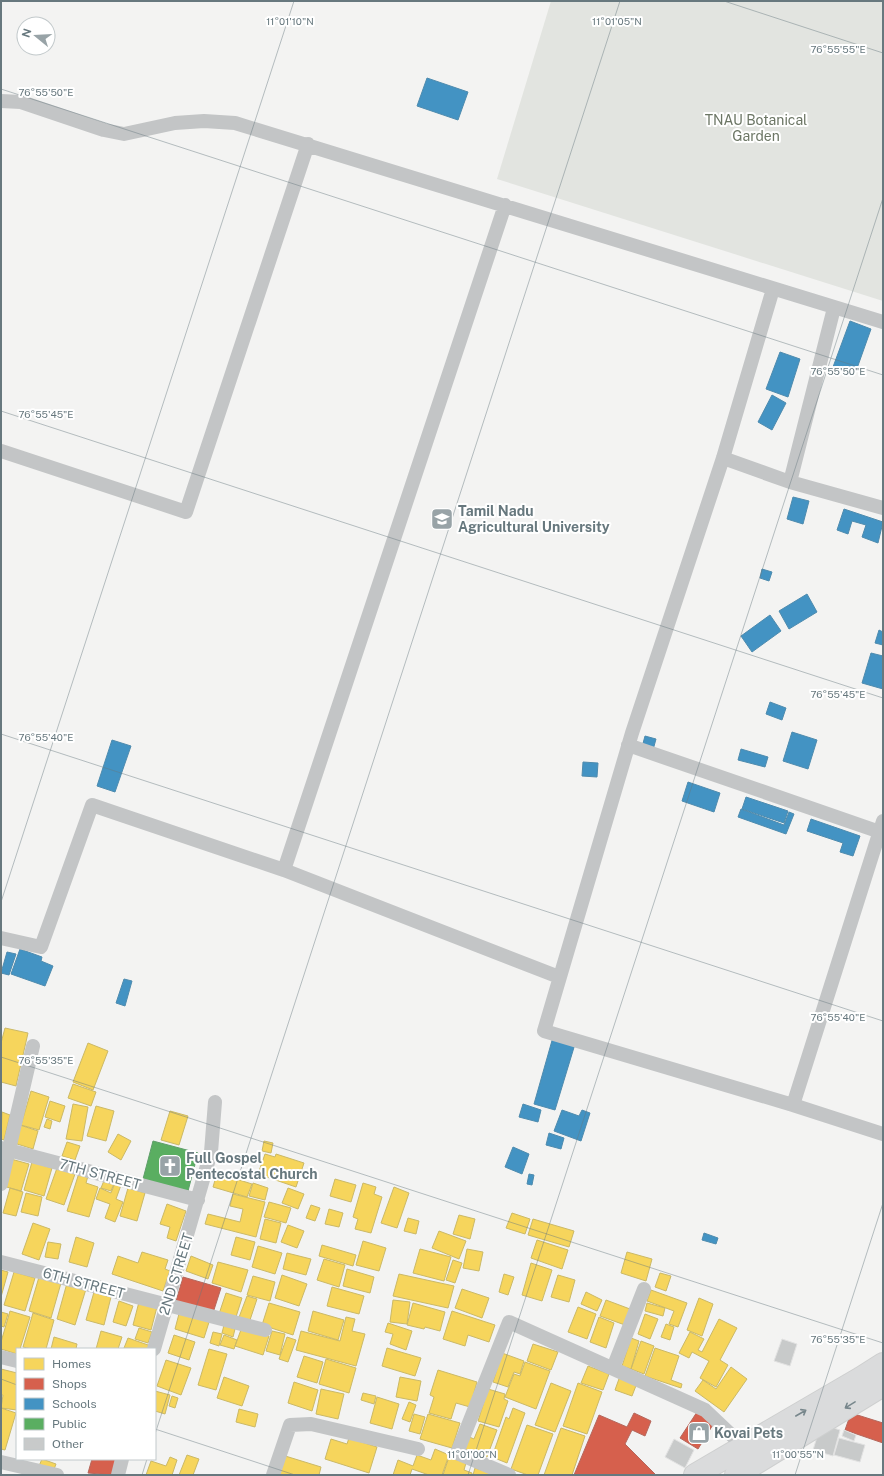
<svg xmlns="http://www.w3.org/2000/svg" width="884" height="1476" viewBox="0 0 884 1476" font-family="'Public Sans',sans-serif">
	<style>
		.green { fill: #e2e4e0 }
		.homes { fill: #f6d55c; stroke: #cbb966 }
		.shops { fill: #d6604d; stroke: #b5675c }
		.schools { fill: #4393c3; stroke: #4e8bae }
		.public { fill: #5aae61; stroke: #5e9e6a }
		.building { fill: #c8caca; stroke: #e2e2e2 }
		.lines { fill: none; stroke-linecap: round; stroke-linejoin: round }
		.primary-casing { stroke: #cecfcf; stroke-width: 24 }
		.minor { stroke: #c3c5c6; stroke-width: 14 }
		.primary { stroke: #dadbdc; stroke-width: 22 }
		.oneway { stroke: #78878c }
		.ticks { fill: none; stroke: #67787e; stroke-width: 1; stroke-opacity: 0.45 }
		.labels { text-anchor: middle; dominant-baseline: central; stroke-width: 4; stroke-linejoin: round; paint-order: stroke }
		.park-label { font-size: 14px; fill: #6c7665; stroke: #fff }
		.poi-label { font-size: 14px; font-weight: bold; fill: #67787e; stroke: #fff; text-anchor: start }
		.street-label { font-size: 14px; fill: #67787e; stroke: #fff }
		.ticks-label { font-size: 10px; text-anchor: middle; fill: #67787e; stroke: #fff; stroke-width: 4; stroke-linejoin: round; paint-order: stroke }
	</style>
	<rect width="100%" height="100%" fill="#f3f3f2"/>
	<path class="green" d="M551 1H883V301L497 179Z"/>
	<path class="homes" d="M5 1028 28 1033 16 1086 1 1082V1043Z
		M88 1043 108 1051 93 1090 73 1082Z
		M73 1084 96 1092 91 1106 68 1098Z
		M31 1091 49 1097 39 1130 21 1125Z
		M50 1101 65 1106 60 1122 45 1117Z
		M73 1104 88 1107 82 1141 66 1139Z
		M96 1106 114 1111 106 1141 87 1136Z
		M170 1111 188 1116 179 1145 161 1140Z
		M2 1112 10 1115 4 1140 1 1139Z
		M47 1119 52 1121 50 1129 44 1127Z
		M20 1125 38 1131 33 1149 14 1143Z
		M118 1134 131 1141 121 1160 108 1152Z
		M264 1141 273 1143 271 1153 262 1151Z
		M67 1142 80 1146 75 1160 62 1156Z
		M265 1154 275 1157 276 1154 304 1163 296 1187 258 1174Z
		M11 1159 29 1164 21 1191 3 1186Z
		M32 1162 52 1168 44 1196 24 1190Z
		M57 1168 75 1174 64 1205 46 1199Z
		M79 1173 88 1176 86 1183 98 1187 89 1217 67 1211Z
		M217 1173 252 1184 247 1197 213 1187Z
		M105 1178 115 1181 111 1191 101 1188Z
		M335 1179 356 1185 351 1202 330 1196Z
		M115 1183 121 1185 116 1199 123 1202 115 1222 105 1218 110 1204 96 1199 100 1188 111 1193Z
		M253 1183 268 1188 265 1200 249 1196Z
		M363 1183 376 1187 374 1194 382 1197 371 1233 355 1229 358 1219 353 1217Z
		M394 1187 409 1193 397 1228 381 1223Z
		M10 1188 23 1192 16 1216 3 1213Z
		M128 1188 145 1193 137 1221 120 1216Z
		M288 1188 304 1194 298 1209 282 1203Z
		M26 1193 42 1197 38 1216 21 1212Z
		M233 1194 265 1202 256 1237 205 1224 208 1214 240 1222 243 1209 230 1206Z
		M269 1202 291 1208 286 1223 264 1217Z
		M167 1204 186 1211 176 1241 167 1238 170 1227 160 1224Z
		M311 1205 320 1208 315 1221 306 1218Z
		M329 1209 343 1213 339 1227 325 1224Z
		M512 1213 530 1219 525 1234 506 1228Z
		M459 1215 475 1219 470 1239 453 1234Z
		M408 1218 419 1221 416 1234 404 1231Z
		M265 1219 281 1223 276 1243 260 1239Z
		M533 1219 574 1231 569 1247 528 1235Z
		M33 1223 50 1229 39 1260 22 1254Z
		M288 1225 304 1231 297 1248 281 1242Z
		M439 1231 466 1241 459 1259 432 1248Z
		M76 1237 94 1243 87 1267 69 1262Z
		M236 1237 255 1242 250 1260 231 1255Z
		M537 1240 568 1250 562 1269 531 1258Z
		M363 1241 386 1248 379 1271 356 1265Z
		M48 1242 61 1244 58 1259 45 1257Z
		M322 1245 356 1255 353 1266 319 1256Z
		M258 1246 282 1253 275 1274 252 1267Z
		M420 1249 451 1257 444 1281 413 1273Z
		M467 1249 483 1252 479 1271 463 1268Z
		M142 1252 168 1260 165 1269 170 1271 163 1291 112 1274 118 1256 138 1263Z
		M627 1252 652 1259 646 1281 621 1273Z
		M287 1253 311 1259 306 1275 283 1269Z
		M191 1256 213 1265 208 1279 186 1271Z
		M324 1259 345 1265 339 1287 317 1280Z
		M453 1260 462 1263 455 1283 446 1280Z
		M218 1262 248 1270 241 1292 212 1283Z
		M531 1263 552 1270 542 1301 522 1295Z
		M347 1269 374 1277 370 1293 343 1286Z
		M1 1270 8 1272 1 1297Z
		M14 1272 35 1278 25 1311 4 1305Z
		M660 1273 671 1276 666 1291 655 1287Z
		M399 1274 454 1286 448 1308 393 1296Z
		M504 1274 514 1277 508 1295 499 1292Z
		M282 1275 307 1284 299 1306 275 1298Z
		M558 1275 575 1280 569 1302 551 1297Z
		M253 1276 275 1282 270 1301 247 1295Z
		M39 1277 61 1283 51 1318 29 1311Z
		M67 1283 86 1289 75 1325 57 1319Z
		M332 1287 364 1296 359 1314 327 1306Z
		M462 1289 489 1298 482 1318 455 1308Z
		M651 1290 687 1303 678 1327 669 1324 674 1311 647 1301Z
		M94 1292 111 1297 104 1325 86 1320Z
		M586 1292 602 1300 597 1311 581 1304Z
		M226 1293 242 1298 235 1320 219 1314Z
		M247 1296 257 1299 249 1323 238 1320Z
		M140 1298 158 1303 151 1330 133 1325Z
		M699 1298 713 1304 702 1336 687 1330Z
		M393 1300 410 1302 407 1324 390 1322Z
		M606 1300 630 1309 625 1325 600 1316Z
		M119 1301 133 1306 126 1326 113 1322Z
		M269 1303 300 1312 293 1335 262 1325Z
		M413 1303 445 1312 440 1331 425 1327 424 1329 407 1325Z
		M647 1303 665 1308 663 1316 645 1311Z
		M578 1307 596 1314 587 1339 568 1332Z
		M180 1310 210 1319 204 1338 175 1329Z
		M10 1311 30 1317 20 1349H17V1354L1 1349V1342Z
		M313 1311 344 1320 338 1340 308 1331Z
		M452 1311 495 1325 489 1342 468 1335 465 1346 443 1339Z
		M1 1312 8 1314 4 1327 1 1326Z
		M33 1313 54 1320 46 1349H32L23 1347Z
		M645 1314 658 1319 650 1339 638 1334Z
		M346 1317 355 1319 352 1331 365 1334 356 1366 296 1350 301 1331 340 1341Z
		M599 1317 614 1323 606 1348 590 1342Z
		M719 1319 737 1328 720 1360 728 1365 716 1387 700 1378 709 1361 692 1352 689 1358 679 1353 690 1332 704 1339 698 1350 702 1352Z
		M388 1323 412 1331 406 1350 390 1344 393 1334 385 1332Z
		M666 1324 674 1327 670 1340 661 1337Z
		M224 1325 235 1329 233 1337 222 1333Z
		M242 1327 269 1336 263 1355 235 1346Z
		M139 1328 152 1332 148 1343 135 1339Z
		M101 1331 122 1337 118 1349H96Z
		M272 1331 285 1334 280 1355 266 1351Z
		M213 1332 222 1334 219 1346 210 1343Z
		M174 1335 195 1342 189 1360 168 1353Z
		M224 1335 237 1340 234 1349 220 1345Z
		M54 1337 77 1344 76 1349H51Z
		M287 1337 296 1340 288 1362 279 1359Z
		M128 1338 151 1346 150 1349 124 1348Z
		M631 1338 639 1341 631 1369 622 1366Z
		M641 1341 654 1346 644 1374 631 1369Z
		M533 1344 558 1352 551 1370 527 1361Z
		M387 1348 421 1358 415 1376 382 1366Z
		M655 1348 679 1356 671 1380 682 1384 681 1388 645 1376Z
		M209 1349 227 1354 216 1390 198 1385Z
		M502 1353 524 1361 520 1374 514 1372 508 1387 493 1382Z
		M304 1356 323 1362 317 1383 297 1377Z
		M326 1359 356 1368 349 1393 319 1384Z
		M166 1360 191 1368 181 1395 157 1386Z
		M525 1362 550 1371 536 1409 505 1397 514 1374 520 1376Z
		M588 1366 609 1374 603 1390 581 1383Z
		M731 1367 747 1379 724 1412 695 1391 703 1380 716 1389Z
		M1 1369 17 1373V1410L1 1408 3 1395H1Z
		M438 1370 477 1382 470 1407 456 1403 451 1419 429 1413 434 1397 430 1395Z
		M620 1376 637 1383 632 1396 615 1390Z
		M224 1377 249 1386 242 1406 217 1398Z
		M400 1377 421 1381 417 1401 396 1397Z
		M294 1382 318 1390 312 1411 288 1403Z
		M551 1383 571 1391 555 1432 535 1425Z
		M578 1383 602 1392 587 1434 563 1426Z
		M321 1389 344 1394 338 1419 316 1414Z
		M488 1389 505 1394 504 1399 508 1401 499 1427 478 1421Z
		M155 1391 170 1395 165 1414 155 1411Z
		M363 1393 376 1396 374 1404 361 1400Z
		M172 1396 178 1398 175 1408 169 1406Z
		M377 1397 399 1404 392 1429 370 1423Z
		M409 1402 416 1405 410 1422 402 1419Z
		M1 1408 16 1413 5 1450 1 1449Z
		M513 1408 525 1413 507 1463 492 1457 506 1417 509 1419Z
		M239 1409 258 1414 255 1427 236 1422Z
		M414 1414 425 1417 420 1434 409 1431Z
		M428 1414 460 1423 452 1448 420 1439Z
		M480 1424 497 1430 487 1457 463 1448 467 1436 474 1439Z
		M527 1425 553 1434 538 1475H528L511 1469Z
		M561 1428 585 1436 572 1475H544Z
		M349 1438 377 1447 369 1473 325 1459 331 1439 347 1444Z
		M435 1449 449 1455 442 1475H429L412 1469 410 1475H393L398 1460 413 1466 417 1455 431 1460Z
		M187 1455 199 1459 193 1475H179Z
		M282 1455 321 1467 319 1475H276Z
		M170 1457 177 1460 172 1475H146L151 1461 166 1466Z
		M449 1457 466 1463 464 1470 472 1473V1475H443Z
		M42 1459 56 1464 53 1472 39 1466Z
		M475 1468 497 1475H473Z"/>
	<path class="shops" d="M183 1277 221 1288 212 1316 175 1305Z
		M697 1412 714 1423 698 1449 680 1438Z
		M634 1413 651 1421 645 1436 632 1430 625 1444 656 1475H574L599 1415 627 1427Z
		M851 1413 883 1423V1443L845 1430Z
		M92 1459H118L113 1475 88 1473Z"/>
	<path class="schools" d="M427 78 468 92 458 120 417 106Z
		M850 321 871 329 855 374 833 367Z
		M780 352 800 359 788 397 766 389Z
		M772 395 786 403 772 430 758 422Z
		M793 497 809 501 803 524 787 519Z
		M844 509 883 522 878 543 862 537 866 525 852 521 848 534 837 530Z
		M762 569 772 572 769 581 760 578Z
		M807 594 817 612 789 629 779 611Z
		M770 615 781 631 752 652 741 636Z
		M879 630 883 632V645L875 643Z
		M871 653 883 656V689L862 683Z
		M770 702 786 708 782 720 766 714Z
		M792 732 817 740 808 769 783 761Z
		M645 736 656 739 653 750 642 747Z
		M112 740 131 746 115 792 97 786Z
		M741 749 768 757 765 767 738 760Z
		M583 762 598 763 597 777 582 776Z
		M688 782 720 793 714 812 682 801Z
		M746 797 788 811 784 823 742 809Z
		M741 809 784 825 789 812 794 814 786 834 738 817Z
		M811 819 860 836 853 856 840 852 843 843 807 831Z
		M20 949 42 957 41 961 53 966 45 986 11 974Z
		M7 952 16 954 9 975 1 973Z
		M124 979 132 981 125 1006 116 1003Z
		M553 1037 575 1044 555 1110 534 1104Z
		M523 1104 541 1110 538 1122 519 1117Z
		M562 1110 579 1116 582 1110 590 1113 581 1141 554 1131Z
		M549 1133 564 1138 561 1149 546 1145Z
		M513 1147 529 1154 522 1174 505 1167Z
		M529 1174 534 1175 532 1185 527 1184Z
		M704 1233 718 1238 716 1244 702 1240Z"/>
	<path class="public" d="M153 1141 198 1153 188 1191 143 1179Z"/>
	<path class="building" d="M782 1339 797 1344 790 1366 774 1361Z
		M821 1424 840 1430 833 1456 813 1450Z
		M844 1430 856 1435 854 1441 842 1436Z
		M839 1438 865 1445 860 1462 834 1455Z
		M674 1439 694 1450 685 1468 665 1457Z"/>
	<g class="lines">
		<g class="primary-casing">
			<path id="primary" d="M695 1475 861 1378 883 1364
				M736 1475 883 1385"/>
		</g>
		<path class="minor" d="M1 101 21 102 104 130 124 134 175 123 204 121 235 123 883 322
			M505 205 284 870 559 977
			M773 289 723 458 632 733 544 1031 793 1105 883 1134
			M1 451 186 512 308 144
			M723 458 790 482 883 508
			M790 482 834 308
			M628 745 880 832
			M1 938 41 947 92 805 284 870
			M793 1105 883 821
			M1 1148 198 1200
			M1 1184 33 1046
			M1 1262 265 1330
			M154 1349 211 1152 215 1102
			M1 1357 17 1361
			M613 1368 644 1289
			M1 1462 57 1475
			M118 1475 122 1459
			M273 1475 290 1425 311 1424 418 1449
			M509 1475 457 1453 509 1322 705 1410 743 1446"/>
		<use href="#primary" class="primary"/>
	</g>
	<defs><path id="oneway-shaft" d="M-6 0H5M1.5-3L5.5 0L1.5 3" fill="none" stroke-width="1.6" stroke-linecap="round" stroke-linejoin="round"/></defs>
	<g class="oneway">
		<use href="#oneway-shaft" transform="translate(850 1405) rotate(148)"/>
		<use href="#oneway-shaft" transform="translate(801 1413) rotate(-30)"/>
	</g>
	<path class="ticks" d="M724 1 883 53M1 89 883 375M1 411 883 698M1 734 883 1021M1 902 294 1M1 1057 883 1343M1 1379 17 1385M155 1429 295 1475M155 1434 620 1M142 1475 147 1459M468 1475 883 198M795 1475 883 1203"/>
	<defs>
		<g id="university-square" transform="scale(1.15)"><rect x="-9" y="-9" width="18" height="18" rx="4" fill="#98a3a7" stroke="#fff"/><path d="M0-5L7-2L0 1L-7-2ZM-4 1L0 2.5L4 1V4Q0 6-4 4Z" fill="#fff"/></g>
		<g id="church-square" transform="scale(1.15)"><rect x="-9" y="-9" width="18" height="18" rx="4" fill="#98a3a7" stroke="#fff"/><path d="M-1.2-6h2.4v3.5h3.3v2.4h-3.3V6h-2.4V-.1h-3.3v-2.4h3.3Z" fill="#fff"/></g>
		<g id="shop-square" transform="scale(1.15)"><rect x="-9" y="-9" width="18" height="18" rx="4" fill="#98a3a7" stroke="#fff"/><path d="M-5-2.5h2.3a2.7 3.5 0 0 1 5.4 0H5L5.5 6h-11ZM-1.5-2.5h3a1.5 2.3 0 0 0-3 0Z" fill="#fff"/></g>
	</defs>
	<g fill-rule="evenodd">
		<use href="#university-square" x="442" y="519"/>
		<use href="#church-square" x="170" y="1166"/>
		<use href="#shop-square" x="699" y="1433"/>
	</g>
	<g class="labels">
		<g class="park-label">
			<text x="756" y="120">TNAU Botanical<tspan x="756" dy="16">Garden</tspan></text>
		</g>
		<g class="poi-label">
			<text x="458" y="511">Tamil Nadu<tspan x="458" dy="16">Agricultural University</tspan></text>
			<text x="186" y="1158">Full Gospel<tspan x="186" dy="16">Pentecostal Church</tspan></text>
			<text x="714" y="1433">Kovai Pets</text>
		</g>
		<g class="street-label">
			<text transform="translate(100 1174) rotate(15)">7TH STREET</text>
			<text transform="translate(176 1274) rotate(-73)">2ND STREET</text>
			<text transform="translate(84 1283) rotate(15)">6TH STREET</text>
		</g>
	</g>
	<g class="ticks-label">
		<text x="290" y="25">11°01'10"N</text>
		<text x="617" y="25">11°01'05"N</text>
		<text x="838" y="53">76°55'55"E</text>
		<text x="46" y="96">76°55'50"E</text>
		<text x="838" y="375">76°55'50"E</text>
		<text x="46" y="418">76°55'45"E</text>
		<text x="838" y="698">76°55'45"E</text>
		<text x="46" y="741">76°55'40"E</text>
		<text x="838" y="1021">76°55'40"E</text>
		<text x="46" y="1064">76°55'35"E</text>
		<text x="838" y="1343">76°55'35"E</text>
		<text x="472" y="1458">11°01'00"N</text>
		<text x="798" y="1458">11°00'55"N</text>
	</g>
	<rect width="884" height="1476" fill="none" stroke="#67787e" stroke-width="4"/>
	<rect x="16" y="1348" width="140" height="112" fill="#ffffff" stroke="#c2c9cb"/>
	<rect x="24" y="1358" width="20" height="12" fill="#f6d55c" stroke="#c2c9cb"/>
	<text x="52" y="1368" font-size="12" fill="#67787e">Homes</text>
	<rect x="24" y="1378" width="20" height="12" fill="#d6604d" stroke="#c2c9cb"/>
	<text x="52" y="1388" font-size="12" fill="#67787e">Shops</text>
	<rect x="24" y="1398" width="20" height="12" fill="#4393c3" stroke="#c2c9cb"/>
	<text x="52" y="1408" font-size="12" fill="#67787e">Schools</text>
	<rect x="24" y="1418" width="20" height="12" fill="#5aae61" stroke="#c2c9cb"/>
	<text x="52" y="1428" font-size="12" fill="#67787e">Public</text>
	<rect x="24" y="1438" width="20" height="12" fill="#c8caca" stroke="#c2c9cb"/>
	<text x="52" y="1448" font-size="12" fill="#67787e">Other</text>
	<g transform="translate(36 36) rotate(288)"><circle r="19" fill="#ffffff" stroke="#c2c9cb"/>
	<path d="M0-3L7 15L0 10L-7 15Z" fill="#98a3a7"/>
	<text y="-6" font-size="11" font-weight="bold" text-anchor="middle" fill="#67787e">N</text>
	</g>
</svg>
